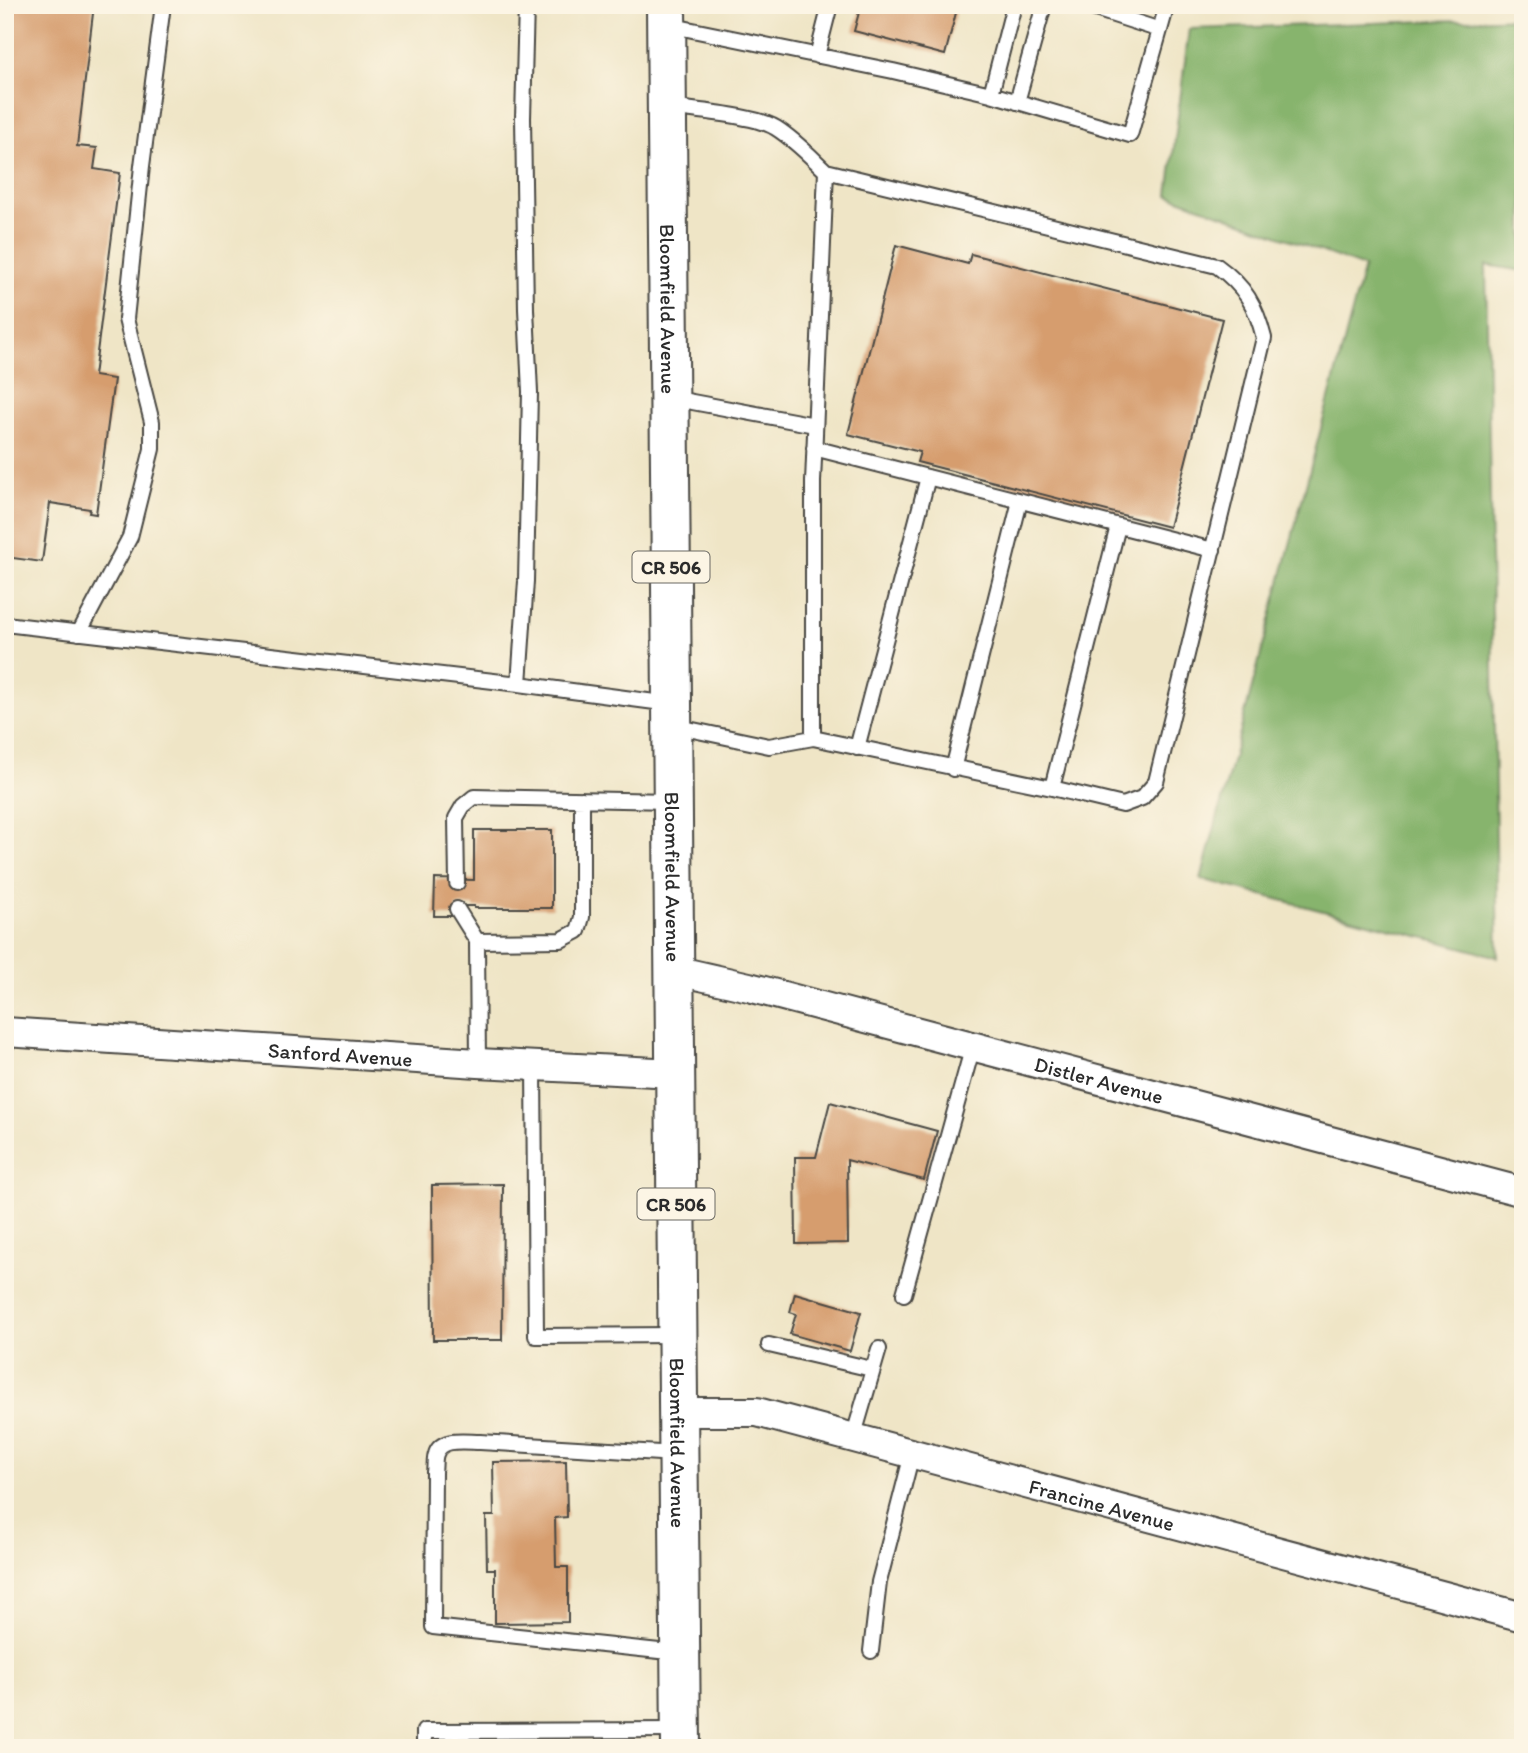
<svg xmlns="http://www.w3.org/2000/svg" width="1528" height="1753" viewBox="0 0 1528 1753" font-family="Itim,sans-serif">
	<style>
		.forest { fill: #87b46d; stroke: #59704c; stroke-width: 2 }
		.building { fill: #d69d6e }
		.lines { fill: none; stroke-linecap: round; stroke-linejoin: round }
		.lane-casing { stroke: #484742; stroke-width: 18 }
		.street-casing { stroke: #484742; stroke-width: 32 }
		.primary-casing { stroke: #484742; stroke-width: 42 }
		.lane { stroke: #fff; stroke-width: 14 }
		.street { stroke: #fff; stroke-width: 28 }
		.primary { stroke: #fff; stroke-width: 38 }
		.labels { text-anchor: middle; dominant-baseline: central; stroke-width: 5; stroke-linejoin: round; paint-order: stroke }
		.shield { fill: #fcf5e5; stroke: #6a6863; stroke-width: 2 }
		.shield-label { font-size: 19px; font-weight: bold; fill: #2b2b2b }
		.street-label { font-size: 21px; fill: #2b2b2b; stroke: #fcf5e5 }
	</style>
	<rect width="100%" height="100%" fill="#fcf5e5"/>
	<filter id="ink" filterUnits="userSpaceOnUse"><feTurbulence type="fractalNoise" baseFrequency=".0143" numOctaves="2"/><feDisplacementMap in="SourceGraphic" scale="14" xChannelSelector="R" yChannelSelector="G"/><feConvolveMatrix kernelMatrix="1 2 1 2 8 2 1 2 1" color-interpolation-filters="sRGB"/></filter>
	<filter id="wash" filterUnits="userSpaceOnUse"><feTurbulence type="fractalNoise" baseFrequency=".00686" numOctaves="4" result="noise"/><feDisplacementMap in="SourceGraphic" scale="28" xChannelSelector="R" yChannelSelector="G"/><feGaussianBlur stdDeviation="1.57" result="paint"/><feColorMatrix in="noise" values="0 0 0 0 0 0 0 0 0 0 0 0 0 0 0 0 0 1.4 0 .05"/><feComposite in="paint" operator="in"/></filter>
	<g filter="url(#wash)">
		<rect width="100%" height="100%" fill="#efe5c6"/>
		<path class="forest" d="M1523 18V271L1486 265 1498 957 1201 879 1364 267 1168 195 1189 29Z"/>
		<g id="blocks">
			<path class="building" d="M5 5H94L77 146 97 148 94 169 120 173 94 376 114 379 96 514 89 513 90 509 50 503 42 562 5 557Z
				M861 5H958L945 55 854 31Z
				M896 245 968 264 971 254 1222 319 1169 527 917 462 920 452 848 434Z
				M474 830H552V908H474V906H456V916H434L435 879 474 880Z
				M830 1102 937 1131 924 1180 847 1160 848 1243 796 1244 795 1157H816Z
				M503 1184 502 1340H433L432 1185Z
				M795 1293 861 1312 850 1351 790 1334 796 1314 790 1312Z
				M566 1461 567 1517 555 1518 556 1567H568V1622L495 1623V1569H487L486 1516H494L493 1462Z
				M443 1744H513V1748H443Z"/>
		</g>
	</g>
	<g filter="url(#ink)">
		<use href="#blocks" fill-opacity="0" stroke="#484742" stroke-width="2"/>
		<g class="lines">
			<g class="lane-casing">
				<path id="lane" d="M668 25 893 71 991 94 1130 135 1160 30 1083 5
					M1160 30 1167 5
					M817 56 830 5
					M991 94 1014 5
					M1017 102 1044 5
					M670 107C695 111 755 115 776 128 795 140 810 156 826 171L1217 266C1245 286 1256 306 1264 338L1156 782 1142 798 1123 805 1052 788 813 738V482L826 171
					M671 398 815 425
					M814 448 1213 550
					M5 624 519 684 670 704
					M79 633 130 537 152 449V422L126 319 142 166 163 5
					M519 684 526 581 530 392 526 309 523 118 526 5
					M674 726 769 746 813 738
					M857 748 928 477
					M953 769 1020 501
					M1052 788 1118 526
					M457 883 456 818 463 806 474 797 670 801
					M457 909 477 941 478 1063
					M477 941 561 940 578 931 582 917V799
					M534 1064 536 1336 676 1335
					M904 1294 973 1046
					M769 1345 872 1369
					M853 1438 879 1349
					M676 1454 480 1442C466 1442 441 1437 436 1454 434 1459 435 1467 434 1472L433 1627 678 1653
					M871 1651 879 1582 912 1454
					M424 1748V1731L679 1730"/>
			</g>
			<g class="street-casing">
				<g id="street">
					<path id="s1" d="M674 970 749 987 1523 1192"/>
					<path id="s2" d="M5 1032 478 1063 675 1073"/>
					<path id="s3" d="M678 1412H757L1523 1617"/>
				</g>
			</g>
			<g class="primary-casing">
				<g id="primary">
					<path id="s4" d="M666 5 681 1748"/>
				</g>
			</g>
			<use href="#lane" class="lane"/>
			<use href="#street" class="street"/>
			<use href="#primary" class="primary"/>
		</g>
	</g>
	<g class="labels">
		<g class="shield">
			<rect x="632.5" y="551.5" width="77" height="31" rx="5"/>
			<rect x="637.5" y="1188.5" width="77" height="31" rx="5"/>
		</g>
		<g class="shield-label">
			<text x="671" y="567">CR 506</text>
			<text x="676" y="1204">CR 506</text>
		</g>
		<g class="street-label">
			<text stroke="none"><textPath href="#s4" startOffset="304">Bloomfield Avenue</textPath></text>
			<text stroke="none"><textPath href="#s4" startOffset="872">Bloomfield Avenue</textPath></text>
			<text stroke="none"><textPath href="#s2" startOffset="336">Sanford Avenue</textPath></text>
			<text stroke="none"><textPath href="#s1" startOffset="439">Distler Avenue</textPath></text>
			<text stroke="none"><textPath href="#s4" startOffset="1438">Bloomfield Avenue</textPath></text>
			<text stroke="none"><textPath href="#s3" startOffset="436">Francine Avenue</textPath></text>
		</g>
	</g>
	<rect width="1528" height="1753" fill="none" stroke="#fcf5e5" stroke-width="28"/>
</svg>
